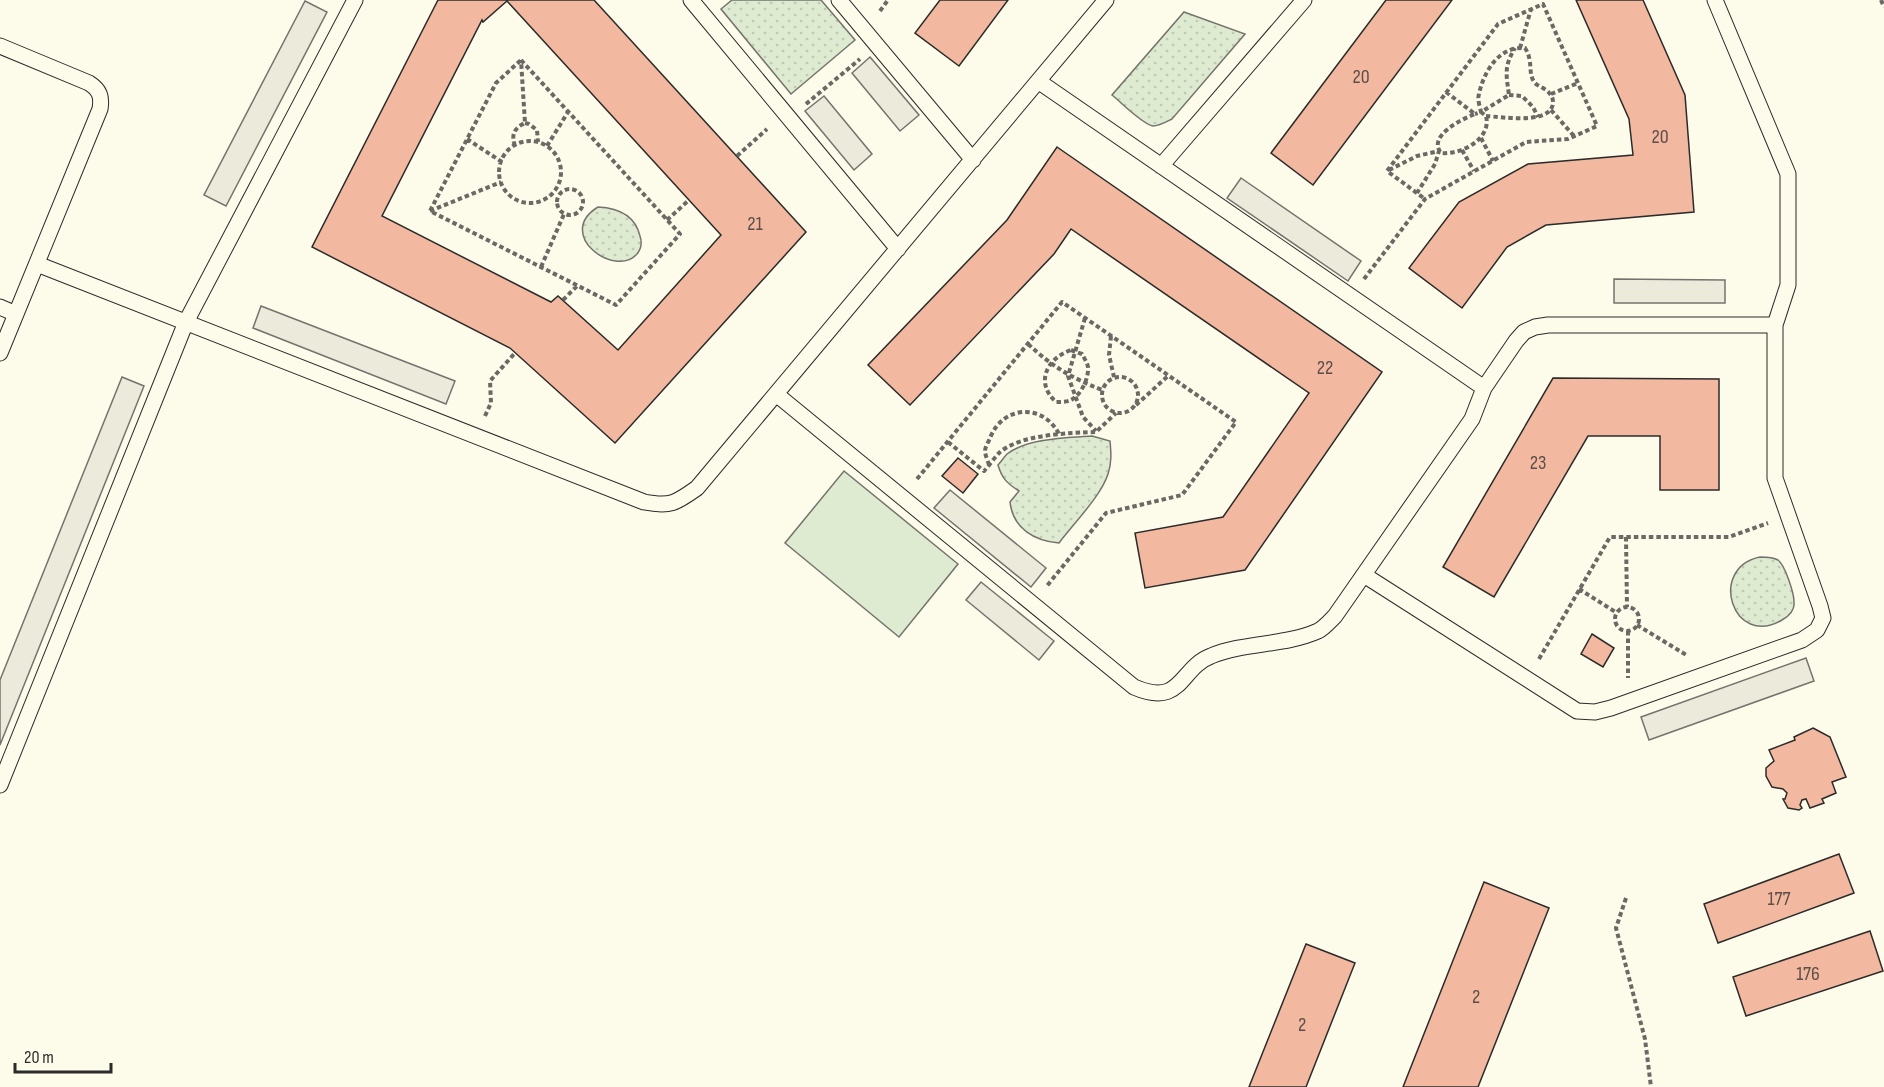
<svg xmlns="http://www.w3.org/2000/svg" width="1884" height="1087" viewBox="0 0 1884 1087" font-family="'Sofia Sans Condensed',sans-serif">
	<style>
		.park { fill: url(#park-dots); stroke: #74746e; stroke-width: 1.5 }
		.pitch { fill: #deebd1; stroke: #74746e; stroke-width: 1.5 }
		.parking { fill: #eceadb; stroke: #74746e; stroke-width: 1.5 }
		.building { fill: #f2b8a0; stroke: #2b2b2b; stroke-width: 1.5; fill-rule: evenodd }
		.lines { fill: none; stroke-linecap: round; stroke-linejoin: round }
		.lane-casing { stroke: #2b2b2b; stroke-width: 17 }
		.path { stroke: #6a6964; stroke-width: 4; stroke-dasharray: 4.5 3; stroke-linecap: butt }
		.lane { stroke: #fdfbea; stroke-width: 15 }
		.labels { text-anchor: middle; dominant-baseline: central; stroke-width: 4.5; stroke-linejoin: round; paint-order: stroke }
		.number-label { font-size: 20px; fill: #5d4e48 }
	</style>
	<defs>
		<pattern id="park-dots" width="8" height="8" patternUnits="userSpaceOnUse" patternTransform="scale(1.5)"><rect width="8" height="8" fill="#deebd1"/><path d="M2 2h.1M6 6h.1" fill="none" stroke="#bfcab4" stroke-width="1.8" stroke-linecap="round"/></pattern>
	</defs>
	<rect width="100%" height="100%" fill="#fdfbea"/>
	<path class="park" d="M732 0H821L855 40 791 94 721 9Z
		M1184 12 1245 34 1172 119C1166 122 1159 126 1153 126 1142 124 1121 102 1112 95Z
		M598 207C618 208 635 215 640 236 642 242 641 249 637 254 615 279 554 234 598 207Z
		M1092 436 1110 441C1111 452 1112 462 1108 474 1101 496 1074 523 1059 543 1035 541 1013 529 1010 502L1019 491C1008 484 1002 479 998 465 1001 462 1004 457 1007 454 1028 438 1067 438 1092 436Z
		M1760 557C1766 557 1773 557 1778 560 1785 565 1794 593 1794 602 1795 611 1789 616 1782 620 1733 649 1707 568 1760 557Z"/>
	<path class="pitch" d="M844 471 958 564 899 637 785 543Z"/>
	<path class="parking" d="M305 1 327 12 226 206 204 195Z
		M870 57 919 115 900 131 852 73Z
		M824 96 872 154 854 170 805 111Z
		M1241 178 1361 261 1348 281 1227 198Z
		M1614 279 1725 280V303H1614Z
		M261 306 455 381 446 404 253 328Z
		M122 377 144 386 0 745V680Z
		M950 490 1046 568 1031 587 934 508Z
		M981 582 1054 641 1039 660 966 600Z
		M1806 658 1814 681 1649 740 1641 717Z"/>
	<path class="building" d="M438 0H594L806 232 615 443 510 348 312 247ZM507 1 721 235 618 350 558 296 551 302 382 216 482 20 483 22Z
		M940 0H1008L959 66 915 33Z
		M1386 0H1452L1313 185 1271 153Z
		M1576 0H1643L1685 95 1694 212 1546 225 1507 247 1462 308 1409 268 1459 202 1528 164 1633 155 1629 119Z
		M1057 147 1382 372 1245 570 1145 588 1135 533 1223 517 1309 393 1071 229 1054 254 910 405 868 365 1007 220Z
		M1553 378 1719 379V490H1660V436H1588L1494 597 1443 567Z
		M958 458 978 474 963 493 942 476Z
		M1592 634 1614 648 1603 667 1581 654Z
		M1813 728 1830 737 1846 777 1832 782 1836 793 1822 799 1824 803 1810 808 1806 799 1802 800 1800 805 1802 808 1799 810 1788 808 1783 799H1785L1787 793 1783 789 1772 787 1766 776V768L1774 761 1769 750 1795 740 1794 737Z
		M1839 854 1854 893 1718 943 1704 904Z
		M1484 882 1549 908 1478 1087H1403Z
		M1870 931 1883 971 1746 1016 1733 977Z
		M1306 944 1355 963 1306 1087H1249Z"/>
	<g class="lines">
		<g class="lane-casing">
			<path id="lane" d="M691 0 898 249
				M839 0 973 160
				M0 46 89 83C100 90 102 97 100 109L0 353
				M1038 81 1484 388
				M1161 166 1304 0
				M37 264 644 502C671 507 676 503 697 488L1106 0
				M0 307 16 314
				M776 394 1134 687C1183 708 1179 668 1211 656 1245 642 1284 646 1318 631 1324 628 1330 621 1335 616L1472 419 1484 388 1516 341 1524 332 1535 327 1548 325H1775
				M1364 575 1577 711 1595 712 1611 708 1802 640 1817 630 1823 618 1820 606 1775 478V325L1788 285V174L1715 0
				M0 785 186 322 355 0"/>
		</g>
		<path class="path" d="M1881 0 1884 7
			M880 11 888 0
			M1520 48 1531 9
			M521 60 680 234 616 305 430 211 496 83Z
			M1446 92 1475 114C1462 119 1427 136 1441 153 1461 155 1492 139 1486 116L1481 112 1475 114
			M1551 94 1578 83
			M1509 95 1522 96 1533 107 1538 117
			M806 104 860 59
			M1551 110 1574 136
			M1486 116C1502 117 1545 124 1552 107 1554 103 1553 97 1550 94 1547 89 1539 87 1535 83 1527 73 1534 62 1525 48 1499 46 1484 71 1479 94 1477 99 1480 107 1481 112L1509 95C1506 74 1504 66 1515 48
			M525 123 529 124 537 130 538 142
			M1481 138 1493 161
			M467 139 502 162
			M499 172a31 31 0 1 1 62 0a31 31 0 1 1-62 0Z
			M515 146C511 135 514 128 525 123L521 60
			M547 146 568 112
			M1462 150 1474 171
			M737 156 767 129
			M1389 170 1417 156 1439 151 1435 164 1417 193
			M557 202a13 13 0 1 1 26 0a13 13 0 1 1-26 0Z
			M430 211 501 182
			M667 220 689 200
			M541 267 564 214
			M1364 279 1425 199 1526 142 1568 139 1597 126 1543 4 1498 24 1387 171 1425 199
			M563 300 577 286
			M1085 318 1068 376 1083 417 1096 431
			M1111 336 1109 355 1114 377
			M1028 344C1053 367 1070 377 1102 390
			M1071 350 1082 354C1084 358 1087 362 1088 367 1089 378 1081 395 1071 400 1067 402 1061 402 1056 402 1035 383 1046 359 1071 350Z
			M1102 395a18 18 0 1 1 36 0a18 18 0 1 1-36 0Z
			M1136 405 1168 376
			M485 416 491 403 490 381 515 353
			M948 442 984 471C989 466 994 458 999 453 1020 434 1069 433 1096 432L1116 413
			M989 465C988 461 985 455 985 451 985 447 989 441 990 438 1003 405 1043 403 1059 434
			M917 479 1062 302 1236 422 1182 495 1106 513 1046 587
			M1626 537 1627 607
			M1579 589 1617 613
			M1615 619a12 12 0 1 1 24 0a12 12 0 1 1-24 0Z
			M1637 625 1688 656
			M1628 631V678
			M1539 659 1610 537H1729L1768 523
			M1626 898 1616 928 1645 1039 1651 1087"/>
		<use href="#lane" class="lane"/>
	</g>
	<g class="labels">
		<g class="number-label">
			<text x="1361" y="77">20</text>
			<text x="1660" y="137">20</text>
			<text x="755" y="224">21</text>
			<text x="1325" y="368">22</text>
			<text x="1538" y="463">23</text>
			<text x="1779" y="899">177</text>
			<text x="1808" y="974">176</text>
			<text x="1476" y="997">2</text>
			<text x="1302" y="1025">2</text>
		</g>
	</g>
	<path d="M15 1063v9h96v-9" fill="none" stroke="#2b2b2b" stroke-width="3"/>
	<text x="24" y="1063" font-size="18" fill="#2b2b2b" stroke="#fdfbea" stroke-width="4.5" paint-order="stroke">20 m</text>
</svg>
